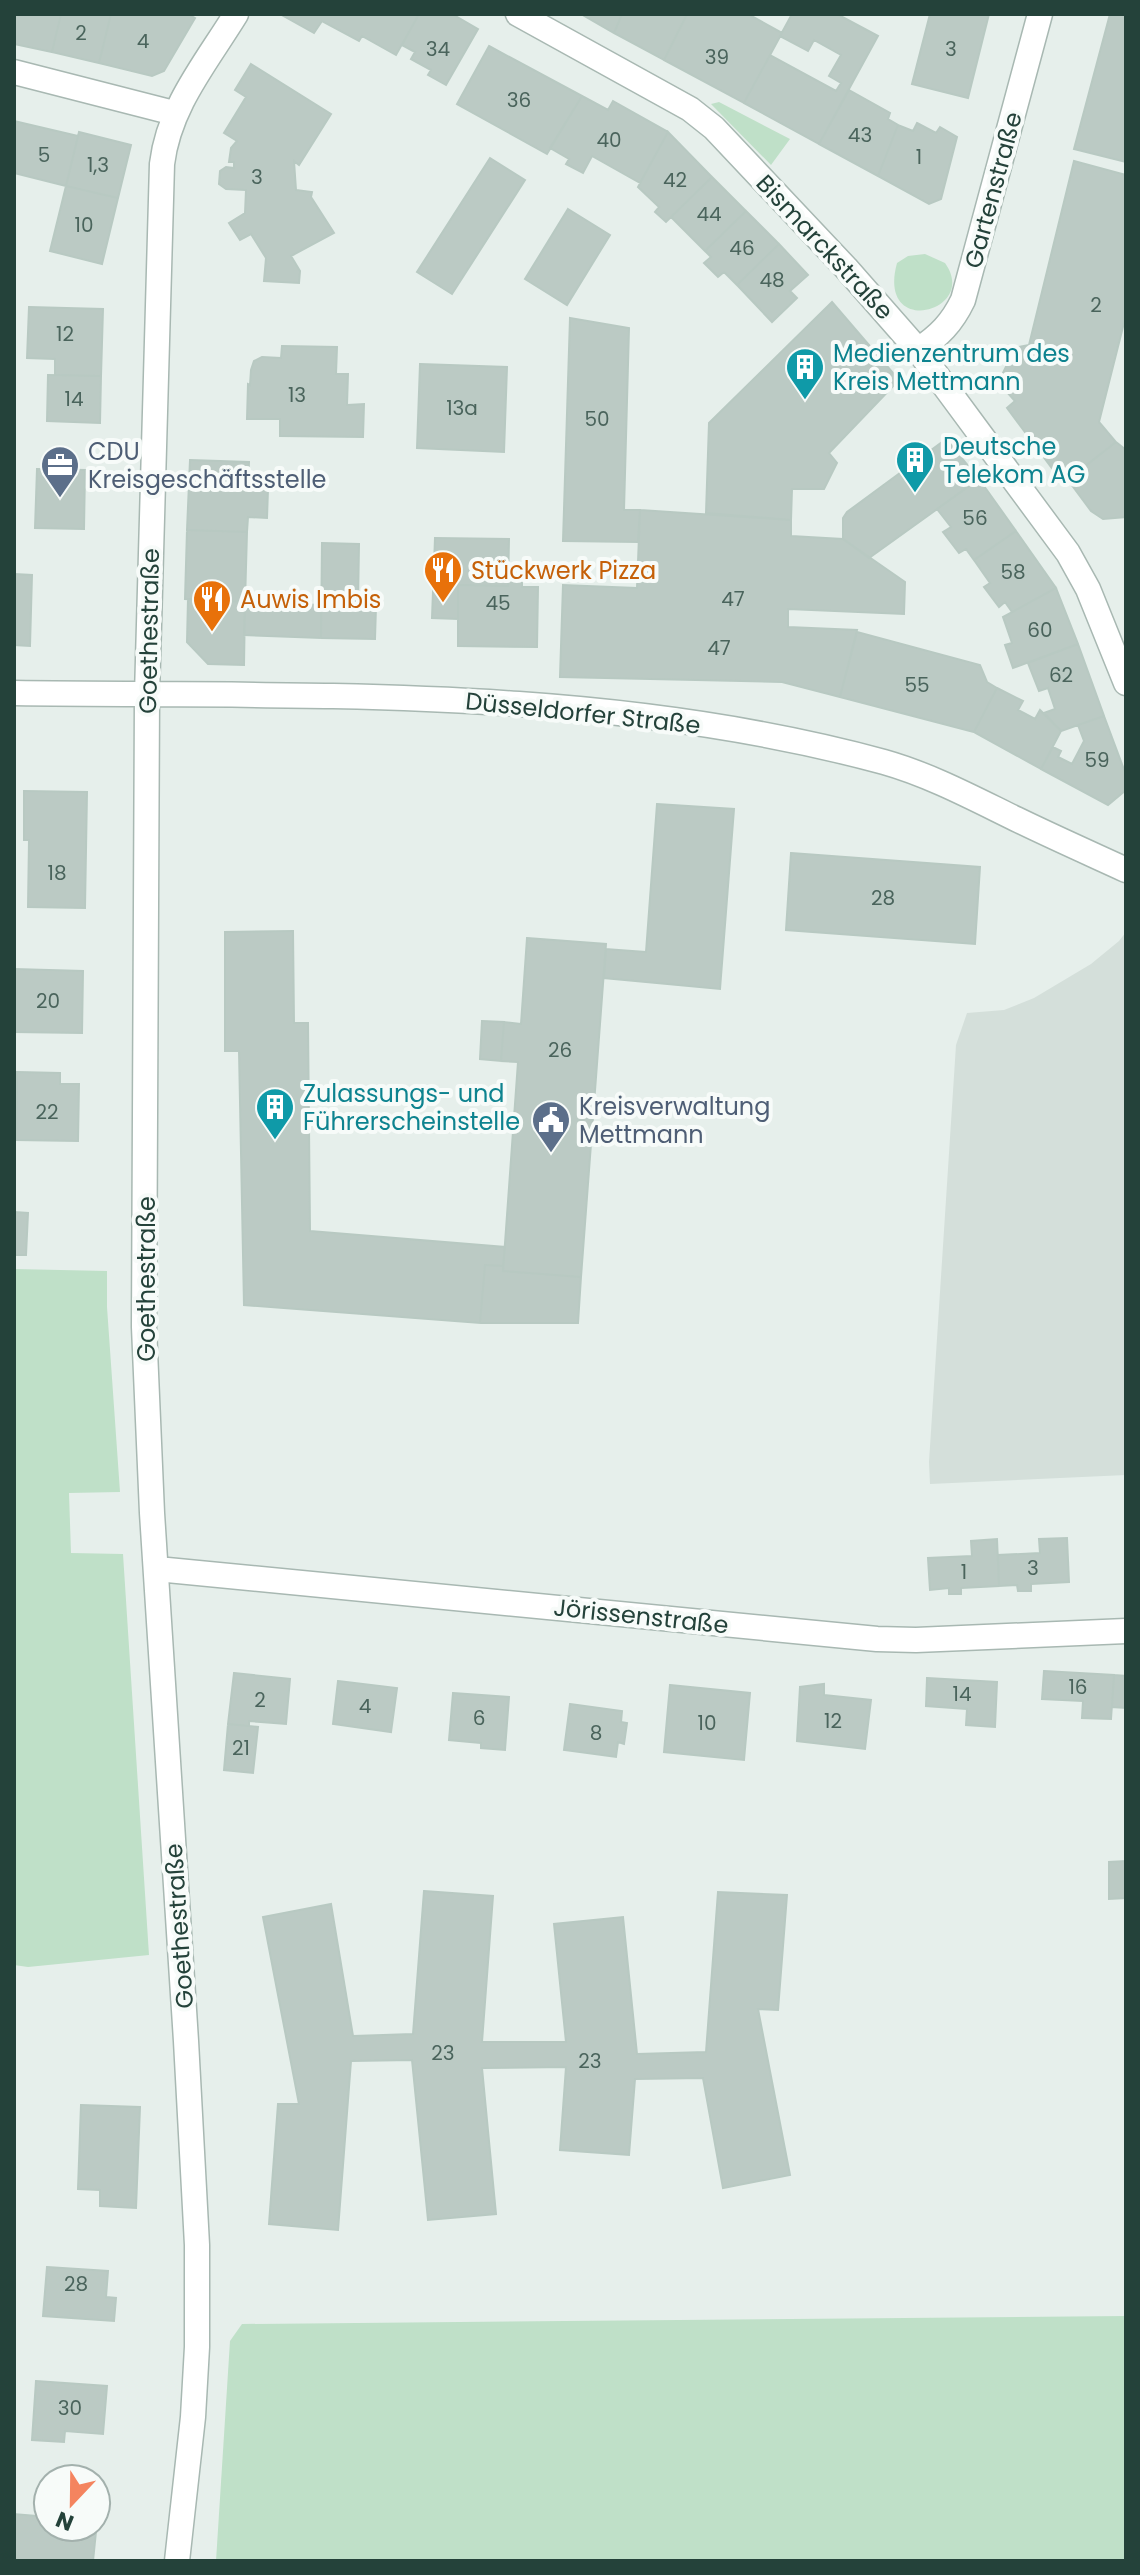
<svg xmlns="http://www.w3.org/2000/svg" width="1140" height="2575" viewBox="0 0 1140 2575" font-family="Poppins,sans-serif">
	<style>
		.built { fill: #d4dfda }
		.green { fill: #bfe0c8 }
		.building { fill: #bbcac4; stroke: #b8c9c2; stroke-width: 2 }
		.lines { fill: none; stroke-linecap: round; stroke-linejoin: round }
		.minor-casing { stroke: #a8b8b2; stroke-width: 27 }
		.minor { stroke: #fff; stroke-width: 24 }
		.labels { text-anchor: middle; dominant-baseline: central; stroke-width: 8; stroke-linejoin: round; paint-order: stroke }
		.number-label { font-size: 20px; fill: #4a645c }
		.street-label { font-size: 24px; fill: #24423a; stroke: #f7fbf9 }
		.culture-label { font-size: 24px; fill: #0d838f; stroke: #f7fbf9; text-anchor: start }
		.service-label { font-size: 24px; fill: #4e5e75; stroke: #f7fbf9; text-anchor: start }
		.food-label { font-size: 24px; fill: #c56008; stroke: #f7fbf9; text-anchor: start }
	</style>
	<rect width="100%" height="100%" fill="#e6efeb"/>
	<path class="built" d="M1126 932V1475L930 1484 929 1462 956 1045 967 1013 1004 1010 1034 998 1091 964 1119 941Z"/>
	<path class="green" d="M719 102 790 139 771 165 711 104Z
		M925 254 945 263C980 312 876 339 897 263L908 256Z
		M14 1269 107 1271V1307L120 1492 69 1493 71 1553 123 1554 149 1955 28 1967 14 1965Z
		M1126 2316V2561H216L230 2341 242 2324Z"/>
	<path class="building" d="M14 14H61L52 52 14 44Z
		M61 14H111L99 63 52 52Z
		M111 14H188L195 18 164 71 152 76 99 63Z
		M280 14H419L396 55 362 36 359 41 322 21 314 33Z
		M419 14H452L478 29 446 85 428 75 431 70 411 59 415 52 402 45Z
		M581 14H622L614 33Z
		M622 14H687L664 60 614 33Z
		M687 14H748L782 33 744 103 664 60Z
		M792 14H837L878 36 819 144 744 103 770 55 836 91 841 83 829 76 841 55 814 40 808 51 780 36Z
		M930 14H989L968 98 912 84Z
		M1110 14H1126V162L1074 149Z
		M489 46 582 96 547 154 457 104Z
		M251 64 331 114 299 165 294 161 296 190 312 192 311 197 334 233 291 256 300 271 299 283 264 281 266 258 251 234 240 240 229 223 245 213 246 190 226 189 219 184 220 171 226 167 234 168V162H229L231 148 237 141 224 133 246 97 235 90Z
		M849 90 890 113 888 119 898 125 878 176 819 144Z
		M582 96 608 110 613 101 668 132 640 183 592 156 583 173 566 164 569 159 550 148Z
		M14 121 78 136 66 186 14 173Z
		M917 123 936 133 940 127 957 137 941 199 929 204 878 176 898 125 913 131Z
		M79 132 131 145 118 198 66 186Z
		M668 132 712 177 666 222 655 212 659 207 638 187Z
		M490 158 525 180 452 294 417 272Z
		M1074 161 1126 175V315L1099 422 1116 442 1063 483 1007 408 1015 401 1006 391 1003 373 1012 354 1019 347 1029 345Z
		M712 177 746 211 705 251 671 217Z
		M66 186 118 198 102 264 50 251Z
		M568 209 610 235 567 305 525 279Z
		M746 211 779 244 737 285 724 272 718 277 704 263 711 257 705 251Z
		M779 244 808 275 790 291 797 298 772 322 737 285Z
		M832 302 899 380 829 453 837 463 824 489H792L791 520 706 513 709 423Z
		M29 307 103 309 101 376 55 375V359L27 358Z
		M570 318 629 328 624 510H640L638 542 563 541Z
		M282 346 337 347 336 374H348L347 405 364 404 363 437 280 436V419H247L248 384 250 385 251 370 254 361 262 357 281 358Z
		M420 364 507 367 504 452 417 448Z
		M48 375 101 376 100 423 47 421Z
		M946 439 979 479 869 558 843 539V518L847 512Z
		M1116 442 1126 450V517L1103 519 1091 511 1068 480Z
		M190 460 249 462 248 488 268 489 267 518 248 517 247 532 187 530Z
		M37 469 85 470 84 529 35 528Z
		M979 479 1016 531 974 560 966 549 959 553 943 532 951 527 937 509Z
		M640 510 791 520V536L843 539 905 582 904 614 788 609V627L857 630 840 697 782 682 560 677 563 585 637 588Z
		M187 530 247 532 245 602 185 599Z
		M1016 531 1056 588 1012 612 1005 602 999 607 984 587 990 583 974 560Z
		M435 538 509 539 508 586 458 585V619L432 618Z
		M322 543 359 544 358 605 376 606 375 639 321 638Z
		M14 574 32 575 30 646 14 645Z
		M508 581H522V587H538L537 647 458 646V585L508 586Z
		M1056 588 1078 644 1013 668 1005 645 1012 643 1003 617Z
		M188 599 245 602 244 665 208 664 187 642Z
		M245 602 321 605V638L244 635Z
		M857 632 980 665 987 682 997 688 974 732 840 697Z
		M1078 644 1104 716 1061 731 1044 713 1055 709 1048 688 1039 691 1028 663Z
		M997 688 1023 701 1018 710 1035 719 1040 710 1061 731 1041 769 974 732Z
		M1104 716 1126 775V790L1108 805 1041 769 1053 747 1061 751 1058 757 1072 764 1084 741 1078 725Z
		M24 791 87 792 85 908 28 907 29 840H24Z
		M657 804 734 809 720 989 604 978 606 949 646 952Z
		M791 853 980 867 975 944 786 930Z
		M293 931 294 1023H308L310 1231 505 1247 503 1266 485 1265 480 1323 244 1305 239 1051H225V932Z
		M527 938 606 944 581 1277 503 1271 518 1062 501 1061 504 1022 521 1024Z
		M14 969 83 971 82 1033 14 1032Z
		M482 1021 504 1022 501 1061 480 1059Z
		M17 1072 60 1073V1084H79L78 1141 16 1140Z
		M14 1212 28 1213 26 1255H14Z
		M485 1265 503 1266V1271L581 1277 578 1323H480Z
		M1067 1538 1069 1582 1031 1584V1591H1018L1017 1585 999 1586 998 1555 1040 1553 1039 1539Z
		M997 1539 999 1586 961 1588V1594H949V1588L930 1590 928 1558 972 1556 971 1541Z
		M1044 1671 1114 1675 1111 1719 1082 1718 1083 1701 1042 1699Z
		M234 1673 290 1679 286 1724 249 1721V1726L228 1724Z
		M1114 1675 1126 1676V1708L1112 1707Z
		M927 1678 997 1682 995 1727 966 1725 967 1709 926 1706Z
		M338 1681 397 1688 391 1732 333 1724Z
		M824 1684V1695L871 1700 865 1749 797 1741 800 1687Z
		M670 1685 750 1693 744 1760 664 1752Z
		M453 1693 509 1697 505 1750 481 1748V1743L449 1740Z
		M570 1704 622 1711 621 1722 627 1723 624 1744 618 1742 616 1757 564 1750Z
		M228 1724 258 1727 253 1773 224 1770Z
		M1126 1861V1898L1109 1899V1862Z
		M424 1891 493 1896 482 2042H566L554 1924 623 1917 637 2054 706 2052 718 1892 787 1895 778 2010 758 2009 790 2175 723 2188 703 2078 635 2079 629 2155 560 2150 566 2067 482 2068 496 2214 428 2220 412 2060 351 2061 338 2230 269 2224 278 2104H299L263 1917 331 1904 353 2036 413 2034Z
		M81 2105 140 2107 136 2208 100 2206V2190L78 2189Z
		M47 2267 108 2271 106 2297 116 2298 114 2321 43 2316Z
		M36 2381 107 2386 103 2434 65 2431 64 2442 32 2440Z
		M96 2511 98 2512 93 2561H14V2514L48 2517V2527H96Z"/>
	<g class="lines">
		<g class="minor-casing">
			<path id="minor" d="M518 14 690 109 714 128 846 268 918 350 1068 553 1088 589 1126 683
				M14 72 174 113
				M918 350C939 336 952 323 963 300L1040 14
				M14 693C304 697 602 685 884 762 930 775 973 798 1016 819 1053 837 1089 853 1126 870
				M157 1569 877 1639 916 1640 1126 1631
				M177 2561 193 2417 197 2347V2245L186 2041 152 1513 144 1327 147 695 162 164C169 106 206 63 236 14"/>
		</g>
		<use href="#minor" class="minor"/>
	</g>
	<defs>
		<g id="building-pin" transform="scale(2)"><path d="M0 17L-7.5 6A9.5 9.5 0 1 1 7.5 6Z" fill="#0f9aa8" stroke="#f7fbf9"/><path d="M-4-6H4V6H1V3H-1V6H-4ZM-2.5-4.3h1.7v1.8h-1.7ZM.8-4.3h1.7v1.8H.8ZM-2.5-1h1.7V.8h-1.7ZM.8-1h1.7V.8H.8Z" fill="#fff"/></g>
		<g id="office-pin" transform="scale(2)"><path d="M0 17L-7.5 6A9.5 9.5 0 1 1 7.5 6Z" fill="#5c6f8a" stroke="#f7fbf9"/><path d="M-6-3h4V-5.5h4V-3h4V5H-6ZM-1-4.5V-3h2v-1.5ZM-6 0V1H6V0Z" fill="#fff"/></g>
		<g id="restaurant-pin" transform="scale(2)"><path d="M0 17L-7.5 6A9.5 9.5 0 1 1 7.5 6Z" fill="#e8710a" stroke="#f7fbf9"/><path d="M-5-6h1v4h1v-4h1v4h1v-4h1v5L-1.5 .5V6h-2V.5L-5-1ZM5-6V6H3V1.5H1.5Q1.5-4 5-6Z" fill="#fff"/></g>
		<g id="civic-pin" transform="scale(2)"><path d="M0 17L-7.5 6A9.5 9.5 0 1 1 7.5 6Z" fill="#5c6f8a" stroke="#f7fbf9"/><path d="M-.6-6.5H3V-4.5H.6V-3L4-1V1h2V6H-6V1h2V-1L-.6-3ZM-1.2 2.5V6h2.4V2.5Z" fill="#fff"/></g>
	</defs>
	<g fill-rule="evenodd">
		<use href="#building-pin" x="805" y="367"/>
		<use href="#building-pin" x="915" y="460"/>
		<use href="#office-pin" x="60" y="465"/>
		<use href="#restaurant-pin" x="443" y="570"/>
		<use href="#restaurant-pin" x="212" y="599"/>
		<use href="#building-pin" x="275" y="1107"/>
		<use href="#civic-pin" x="551" y="1120"/>
	</g>
	<g class="labels">
		<g class="number-label">
			<text x="81" y="33">2</text>
			<text x="143" y="41">4</text>
			<text x="438" y="49">34</text>
			<text x="951" y="49">3</text>
			<text x="717" y="57">39</text>
			<text x="519" y="100">36</text>
			<text x="860" y="135">43</text>
			<text x="609" y="140">40</text>
			<text x="44" y="155">5</text>
			<text x="919" y="157">1</text>
			<text x="98" y="165">1,3</text>
			<text x="257" y="177">3</text>
			<text x="675" y="180">42</text>
			<text x="709" y="214">44</text>
			<text x="84" y="225">10</text>
			<text x="742" y="248">46</text>
			<text x="772" y="280">48</text>
			<text x="1096" y="305">2</text>
			<text x="65" y="334">12</text>
			<text x="297" y="395">13</text>
			<text x="74" y="399">14</text>
			<text x="462" y="408">13a</text>
			<text x="597" y="419">50</text>
			<text x="975" y="518">56</text>
			<text x="1013" y="572">58</text>
			<text x="733" y="599">47</text>
			<text x="498" y="603">45</text>
			<text x="1040" y="630">60</text>
			<text x="719" y="648">47</text>
			<text x="1061" y="675">62</text>
			<text x="917" y="685">55</text>
			<text x="1097" y="760">59</text>
			<text x="57" y="873">18</text>
			<text x="883" y="898">28</text>
			<text x="48" y="1001">20</text>
			<text x="560" y="1050">26</text>
			<text x="47" y="1112">22</text>
			<text x="1033" y="1568">3</text>
			<text x="964" y="1572">1</text>
			<text x="1078" y="1687">16</text>
			<text x="962" y="1694">14</text>
			<text x="260" y="1700">2</text>
			<text x="365" y="1706">4</text>
			<text x="479" y="1718">6</text>
			<text x="833" y="1721">12</text>
			<text x="707" y="1723">10</text>
			<text x="596" y="1733">8</text>
			<text x="241" y="1748">21</text>
			<text x="443" y="2053">23</text>
			<text x="590" y="2061">23</text>
			<text x="76" y="2284">28</text>
			<text x="70" y="2408">30</text>
		</g>
		<g class="street-label">
			<text transform="translate(993 190) rotate(-75)">Gartenstraße</text>
			<text transform="translate(825 247) rotate(47)">Bismarckstraße</text>
			<text transform="translate(149 631) rotate(-89)">Goethestraße</text>
			<text transform="translate(583 713) rotate(6)">Düsseldorfer Straße</text>
			<text transform="translate(146 1279) rotate(-90)">Goethestraße</text>
			<text transform="translate(641 1616) rotate(6)">Jörissenstraße</text>
			<text transform="translate(179 1926) rotate(-94)">Goethestraße</text>
		</g>
		<g class="culture-label">
			<text x="833" y="353">Medienzentrum des<tspan x="833" dy="28">Kreis Mettmann</tspan></text>
			<text x="943" y="446">Deutsche<tspan x="943" dy="28">Telekom AG</tspan></text>
			<text x="303" y="1093">Zulassungs- und<tspan x="303" dy="28">Führerscheinstelle</tspan></text>
		</g>
		<g class="service-label">
			<text x="88" y="451">CDU<tspan x="88" dy="28">Kreisgeschäftsstelle</tspan></text>
			<text x="579" y="1106">Kreisverwaltung<tspan x="579" dy="28">Mettmann</tspan></text>
		</g>
		<g class="food-label">
			<text x="471" y="570">Stückwerk Pizza</text>
			<text x="240" y="599">Auwis Imbis</text>
		</g>
	</g>
	<rect width="1140" height="2575" fill="none" stroke="#24423a" stroke-width="32"/>
	<g transform="translate(72 2503) rotate(202)"><circle r="38" fill="#f7fbf9" stroke="#a3b1ad" stroke-width="2"/>
	<path d="M0-6L14 30L0 20L-14 30Z" fill="#f4845f"/>
	<text y="-12" font-size="22" font-weight="bold" text-anchor="middle" fill="#24423a">N</text>
	</g>
</svg>
